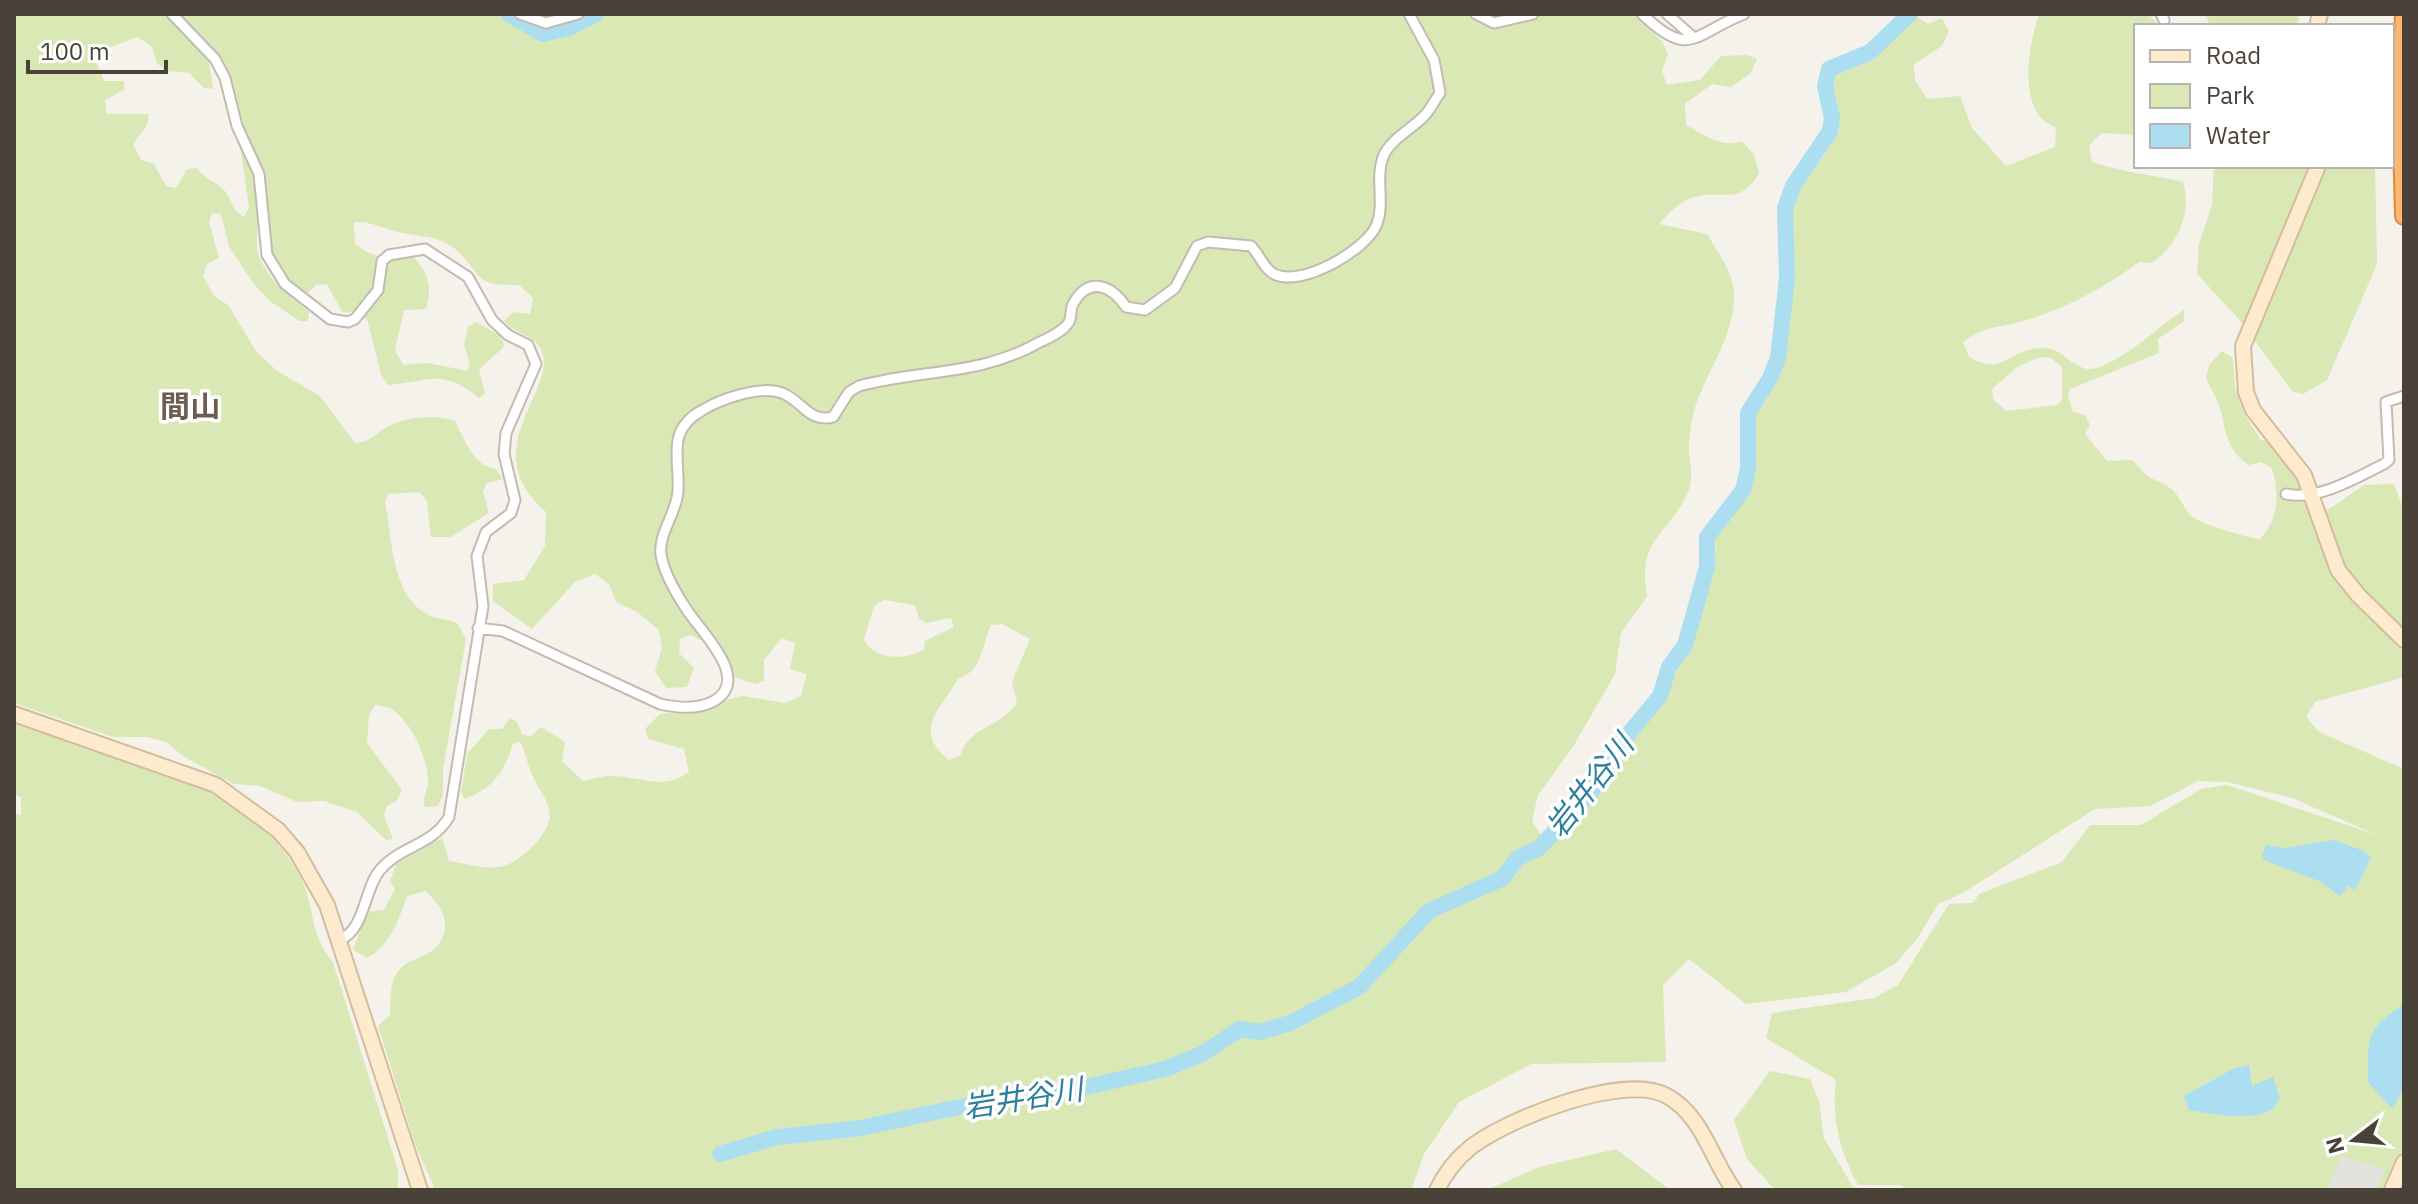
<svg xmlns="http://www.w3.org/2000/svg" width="2418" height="1204" viewBox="0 0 2418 1204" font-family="'IBM Plex Sans','Noto Sans JP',sans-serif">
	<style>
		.green { fill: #d9e8b5; fill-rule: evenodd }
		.parking { fill: #e4e2df }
		.water { fill: #aadef0 }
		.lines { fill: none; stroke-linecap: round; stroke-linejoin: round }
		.river { stroke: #aadef0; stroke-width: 16 }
		.street-casing { stroke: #c4bab1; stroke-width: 13 }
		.secondary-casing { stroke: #d4bd9c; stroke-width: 18 }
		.highway-casing { stroke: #dc8a3f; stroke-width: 20 }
		.street { stroke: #fff; stroke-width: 9 }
		.secondary { stroke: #feebcd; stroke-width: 14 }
		.highway { stroke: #fcb870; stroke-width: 16 }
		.labels { text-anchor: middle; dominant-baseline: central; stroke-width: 7; stroke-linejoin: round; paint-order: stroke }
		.neighbourhood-label { font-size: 30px; font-weight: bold; fill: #6d5d50; stroke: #fff }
		.water-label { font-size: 30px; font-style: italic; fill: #2d7f9d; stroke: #fff }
	</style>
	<rect width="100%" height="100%" fill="#f5f1eb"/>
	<path class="green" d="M14 14H166L208 57 213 89 204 88 189 73 166 71 157 63 152 47 138 37 97 52 96 62 104 81H124V90L105 100 107 114H149L147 125 133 144 141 160 154 164 166 186 176 188 187 169 197 168C205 179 215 181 224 190 232 199 232 211 244 217L249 207 239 139C256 166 259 193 258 224 257 237 255 249 261 261 271 283 292 297 309 312L308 321H300L271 302 253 283 229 246 221 214 212 213 209 222 219 258 207 264 203 276 214 296 228 305 256 351 277 371 320 396 355 443C368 443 374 435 384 429 405 416 433 414 455 421 465 440 473 466 496 469L503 479 487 483 483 491 489 513 451 537H431L427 501 419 492 389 494 385 501C392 536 391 596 427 614 435 619 447 619 457 623L466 639 443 769V795L438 806 425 807C422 797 427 793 428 783 429 760 412 723 393 710 389 706 381 706 375 705L369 715 367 743 402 790 397 800 387 806 384 816 393 839 386 840 357 812 324 801 297 802 260 786 234 784 183 756 166 742 147 737H113L14 703Z
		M180 14H1632L1662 41 1668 54 1662 71 1667 85 1700 80 1721 56 1747 55 1757 59 1751 73 1731 87 1712 84 1685 104 1686 125C1703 134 1722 149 1742 141L1754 155 1759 173C1740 207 1722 189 1694 197 1678 202 1669 213 1659 224L1707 234C1718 253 1733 271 1734 295 1735 334 1709 368 1696 404 1692 416 1688 439 1689 452 1691 469 1694 483 1685 499 1661 540 1638 542 1647 596L1621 633 1615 674 1574 745 1538 795 1532 821 1541 835 1556 832 1596 794 1625 740 1659 704 1694 639 1716 549 1715 537 1748 490 1753 464 1751 422 1755 404 1777 376 1792 290 1789 213 1796 191 1823 157 1838 122 1830 93 1833 71 1845 62 1873 55 1916 16 1928 24 1942 18 1949 31 1942 46 1914 64 1915 80 1927 99 1960 96 1972 128 2006 166 2055 147 2056 128C2052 125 2043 121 2040 117 2020 90 2030 43 2039 14L2149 15 2160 26H2136V135L2101 133 2089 146 2092 162C2122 172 2152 175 2183 182 2192 213 2178 246 2151 263L2139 262C2106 287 2068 307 2027 320 2001 328 1987 324 1963 342L1969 357C2002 375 2003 355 2032 349 2062 344 2062 360 2083 368 2107 377 2162 323 2184 310V321L2158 339 2159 353 2070 389 2068 397 2073 412 2085 415 2090 425 2085 434 2107 461 2133 460C2149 480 2146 475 2167 486 2179 493 2182 505 2190 515 2197 523 2247 538 2260 539 2280 517 2279 495 2272 468L2261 462 2249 465C2226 450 2226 431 2220 408 2217 398 2210 388 2206 378L2209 365 2222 351 2233 358 2235 387 2244 414 2261 440H2269L2296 477 2308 508 2325 512 2364 485 2394 484 2404 512V631L2396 645 2404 654V677L2315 702 2306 717 2319 732 2404 769V1146L2386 1190H1908L1900 1185H1858C1840 1152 1831 1118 1836 1080L1766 1038 1772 1013 1874 998 1898 985 1949 904 1973 903 1979 894 2062 862 2090 825H2141L2201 789 2227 785 2377 835 2292 798 2228 782 2198 781 2151 806 2095 809 1963 893 1938 904 1917 939 1896 963 1846 992 1746 1004 1689 959 1663 985 1666 1062 1531 1064 1459 1102 1424 1154 1411 1190H435L414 1141 378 1026 390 1015C391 1000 389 979 401 968 410 959 425 957 434 949 455 930 443 905 425 891L407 896C398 921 391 945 367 958L353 950 367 912 384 910 395 889 390 881 396 864 442 838 449 861C490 868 503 877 535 844 540 839 549 826 550 817 550 802 539 790 533 777 527 765 527 754 520 742L513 744C504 772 494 787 465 799L461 793 467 754 489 729H502L510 718 517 722 522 734 530 737 541 727 565 742 562 761 583 781C593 779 605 775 615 776 643 778 664 790 689 772L684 749 648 739 645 729 660 714 703 709 726 700 743 696 785 703 801 696 807 674 790 669 795 643 782 638 764 660V681L755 684 732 676 714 637 700 640 690 635 680 639 679 653 694 668 687 687 666 688 655 671 662 648 659 630 636 611 617 603 609 584 595 574 575 582 532 629 493 601V584L524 580 545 546 546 512C470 447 566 385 539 346 530 334 514 333 504 321L513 312 530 314 533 298 519 285C469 286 484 273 454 248 436 234 415 237 395 231 379 227 371 221 354 222L355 244C373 258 389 261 411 255 428 271 433 287 426 309L404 310 395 350 403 365 427 363 468 371 470 363 464 346 468 326 477 322 500 336 505 346 479 369 485 394 479 398C443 368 430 381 388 385L381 374 367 319 353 312H342L327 284 316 285 307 294 291 285 278 267 271 245 258 157 244 132 231 79 220 58ZM2040 357 2051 358 2062 367V400L2057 405 2006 411 1993 399 1992 389 2017 367ZM884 600 915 605 919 619 926 623 951 618 954 627 925 641 924 650C905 660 875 661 864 639L874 606ZM1002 624 1030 639 1012 682 1017 702C1003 727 969 726 960 756L949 760C911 730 941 709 958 679 983 671 981 646 991 625Z
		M2206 14H2298L2299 26H2210Z
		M2214 166H2375L2377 264 2327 380 2303 394 2293 392 2236 316 2197 274 2199 244 2212 205Z
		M14 724C80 746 233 783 273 838 282 850 294 864 301 878 316 909 308 932 333 962L398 1170V1190H14V814H21V797L14 794Z
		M1770 1071 1810 1079 1819 1101 1824 1138 1853 1187 1860 1190H1775L1747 1159 1734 1120Z
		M1616 1149 1670 1190H1487L1539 1167Z"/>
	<path class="parking" d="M2341 1156 2385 1170 2376 1190H2328Z"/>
	<path class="water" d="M2334 840 2364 851 2371 858 2355 890 2348 886 2340 896 2319 881 2264 860 2262 856 2266 845 2285 848Z
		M2404 1004C2404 1028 2412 1094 2391 1108L2368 1082C2368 1037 2365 1030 2404 1004Z
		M2249 1065 2252 1086 2273 1077 2280 1099C2275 1104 2276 1108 2269 1111 2248 1121 2210 1114 2189 1110L2184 1096 2233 1069Z"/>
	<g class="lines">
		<path class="river" d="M509 14 543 34 569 28 596 14
			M720 1154 777 1137 861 1128 1001 1098 1055 1094 1165 1069 1200 1055 1240 1029 1259 1032 1290 1023 1359 987 1429 911 1503 878 1518 858 1539 848 1592 791 1605 762 1660 696 1669 667 1685 645 1707 567V537L1743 490 1748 468V413L1770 378 1778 358 1787 278 1785 208 1793 186 1830 131 1832 118 1825 86 1829 69 1870 52 1910 14"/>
		<g class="street-casing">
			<path id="street" d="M172 14 215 59 225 78 237 126 259 174 267 255 285 284 330 319 348 322 355 319 378 290 382 261 389 255 425 249 468 277 492 320 508 335 528 345 536 364 506 433 504 454 515 500 511 513 486 532 477 556 483 606 449 817C432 846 400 846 380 870 364 889 365 929 341 939
				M520 14 546 23 578 14
				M1476 14 1494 23 1533 14
				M1642 14C1690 60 1693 34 1744 14
				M1667 14 1693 37
				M2161 14 2164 20
				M2286 494C2318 501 2356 478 2384 464L2389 460 2386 402 2404 396
				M478 628 503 631 660 704C678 708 698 710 714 701 752 679 701 632 687 610 677 595 664 572 661 555 658 533 677 513 678 491 680 458 666 431 701 411 720 399 760 385 782 393 803 401 808 423 833 417L849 392 859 386C922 369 979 376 1038 343 1048 338 1063 332 1069 322 1072 317 1070 309 1073 304 1089 275 1112 286 1126 307L1145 310 1175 288 1197 246 1208 242 1251 246C1260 255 1263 268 1274 274 1301 288 1367 250 1377 224 1385 202 1375 179 1383 157 1390 139 1414 128 1426 114 1431 108 1435 100 1440 93L1434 60 1409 14"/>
		</g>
		<g class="secondary-casing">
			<path id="secondary" d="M2317 26 2320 14
				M2318 166 2243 346 2246 392 2253 410 2304 475 2338 570 2359 596 2404 640
				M14 714 216 785 278 830 297 852 327 905 420 1190
				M1437 1190C1445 1173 1456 1159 1471 1147 1507 1119 1625 1072 1667 1096 1703 1116 1711 1159 1734 1190
				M2392 1190 2404 1162"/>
		</g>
		<g class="highway-casing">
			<path id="highway" d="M2404 14 2401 93 2404 216"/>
		</g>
		<use href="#street" class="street"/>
		<use href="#secondary" class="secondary"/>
		<use href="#highway" class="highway"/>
	</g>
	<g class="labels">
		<g class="neighbourhood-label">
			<text x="190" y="405">間山</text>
		</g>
		<g class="water-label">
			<text transform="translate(1589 785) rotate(-52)">岩井谷川</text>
			<text transform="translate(1023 1097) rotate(-9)">岩井谷川</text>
		</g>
	</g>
	<rect width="2418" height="1204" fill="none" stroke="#4a4139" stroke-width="32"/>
	<rect x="2134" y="24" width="260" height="144" fill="#ffffff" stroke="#b7b3b0" stroke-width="2"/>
	<rect x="2150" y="50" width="40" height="12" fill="#feebcd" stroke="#b7b3b0" stroke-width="2"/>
	<text x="2206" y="64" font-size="24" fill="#4a4139">Road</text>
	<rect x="2150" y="84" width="40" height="24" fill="#d9e8b5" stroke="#b7b3b0" stroke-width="2"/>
	<text x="2206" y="104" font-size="24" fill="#4a4139">Park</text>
	<rect x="2150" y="124" width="40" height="24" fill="#aadef0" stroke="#b7b3b0" stroke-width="2"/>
	<text x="2206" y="144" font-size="24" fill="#4a4139">Water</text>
	<g transform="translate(2354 1140) rotate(254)" stroke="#ffffff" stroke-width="6" paint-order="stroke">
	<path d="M0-6L14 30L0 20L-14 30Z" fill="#4a4139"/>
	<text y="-12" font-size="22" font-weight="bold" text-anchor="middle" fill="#4a4139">N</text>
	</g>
	<path d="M28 60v12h138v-12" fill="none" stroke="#4a4139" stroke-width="4"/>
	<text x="40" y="60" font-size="24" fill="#4a4139" stroke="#ffffff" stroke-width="6" paint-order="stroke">100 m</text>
</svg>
